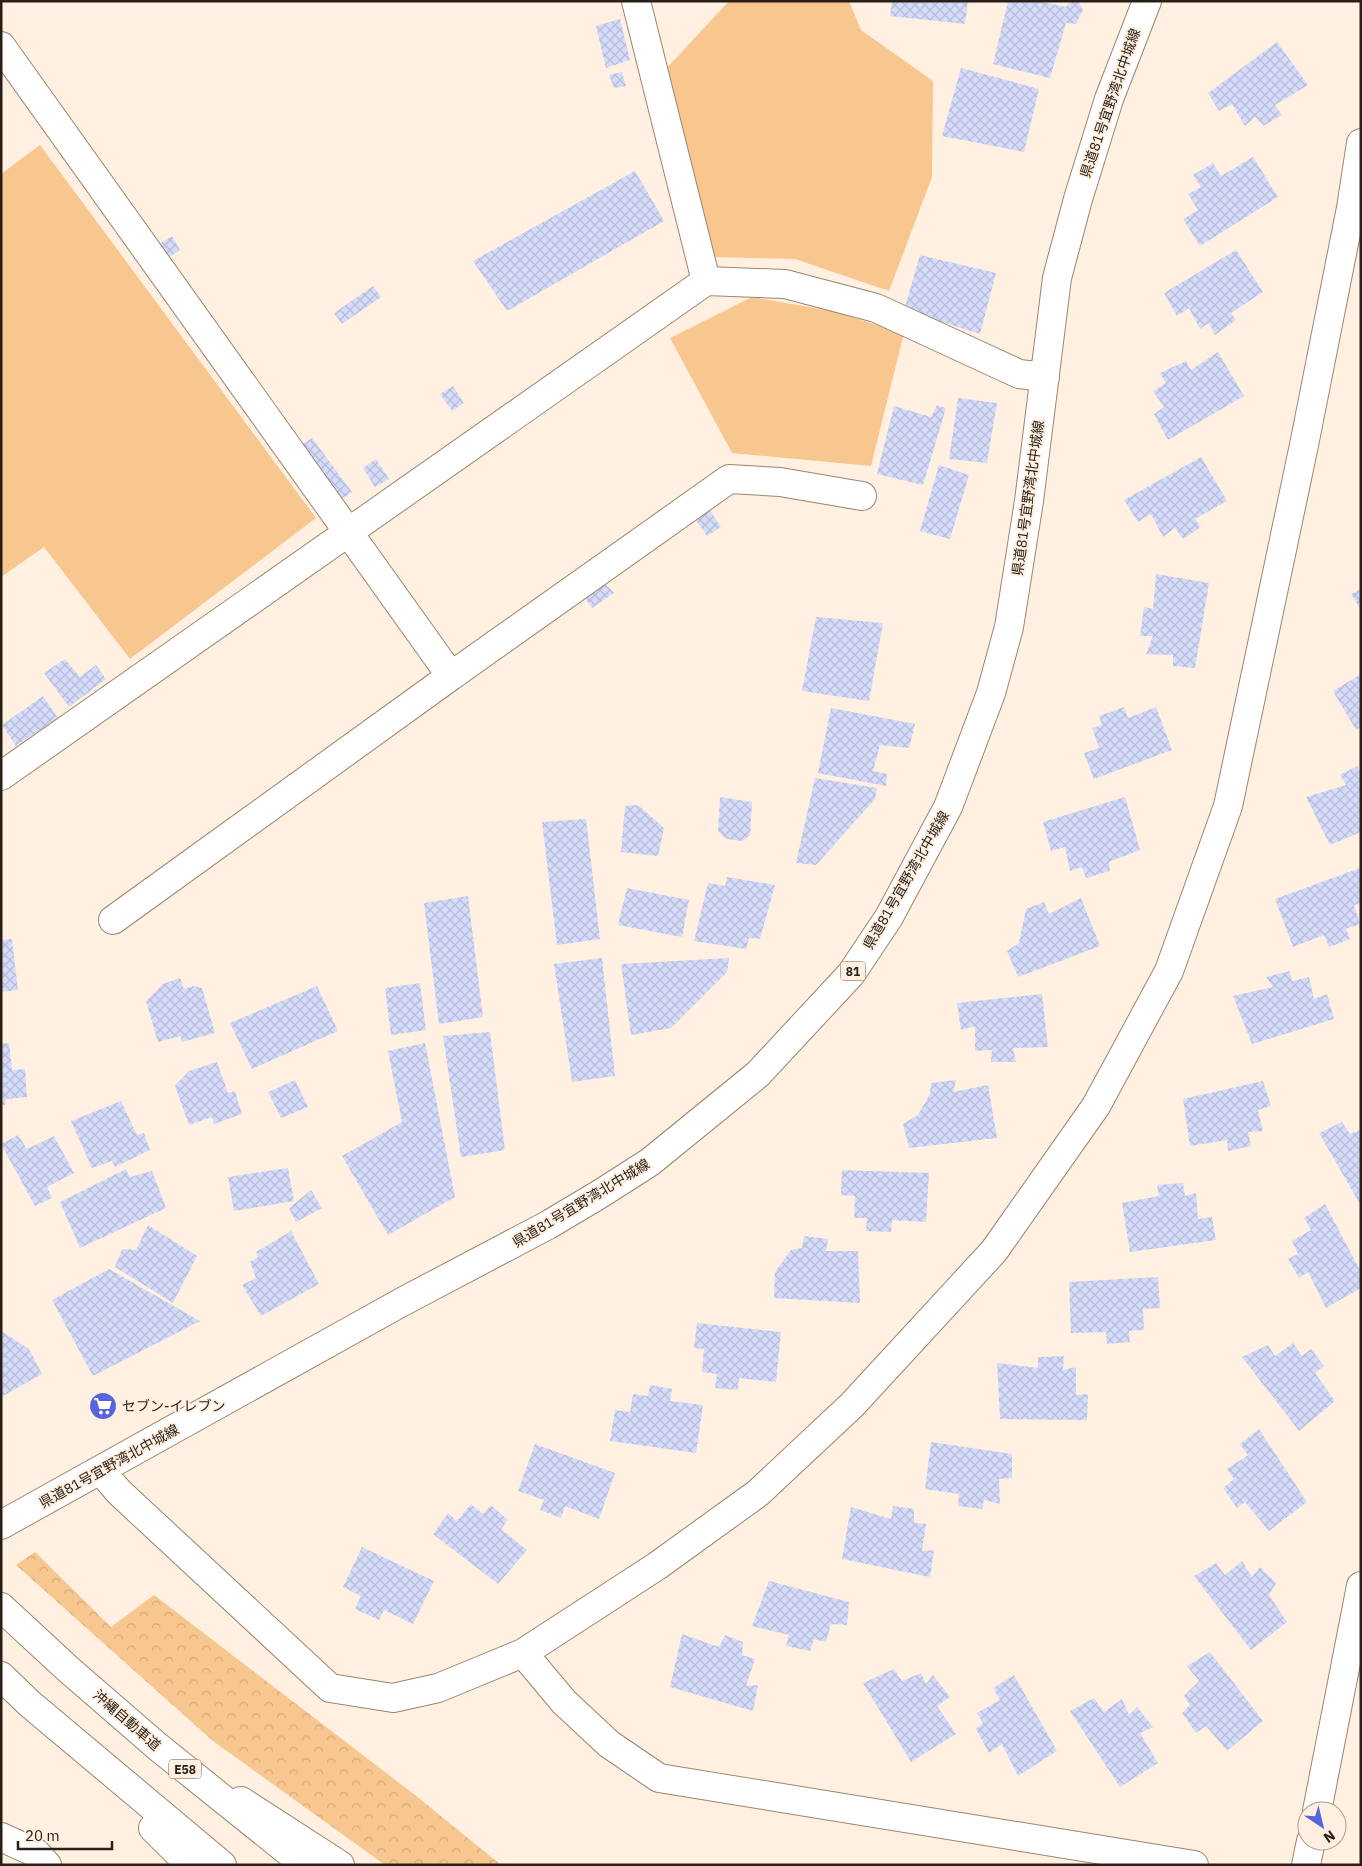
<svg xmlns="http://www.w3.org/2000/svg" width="1362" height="1866" viewBox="0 0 1362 1866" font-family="'IBM Plex Sans','Noto Sans JP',sans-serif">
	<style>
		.grass { fill: #f8c68f }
		.forest { fill: url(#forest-crowns) }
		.building { fill: url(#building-cross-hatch) }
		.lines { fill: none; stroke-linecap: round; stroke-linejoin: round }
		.minor-casing { stroke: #9a856e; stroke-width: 30 }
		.major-casing { stroke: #9a856e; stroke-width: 30 }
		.highway-casing { stroke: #9a856e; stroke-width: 30 }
		.minor { stroke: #fff; stroke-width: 28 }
		.major { stroke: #fff; stroke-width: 28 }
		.highway { stroke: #fff; stroke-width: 28 }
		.labels { text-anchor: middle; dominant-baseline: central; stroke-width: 4; stroke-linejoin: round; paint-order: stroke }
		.shield { fill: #fff0e1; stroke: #685e53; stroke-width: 1 }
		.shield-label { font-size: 12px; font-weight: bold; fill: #282016 }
		.street-label { font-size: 14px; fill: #282016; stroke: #fff0e1 }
		.poi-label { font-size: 14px; fill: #282016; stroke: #fff0e1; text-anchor: start }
	</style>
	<defs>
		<pattern id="forest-crowns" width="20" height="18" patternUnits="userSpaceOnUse" patternTransform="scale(1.25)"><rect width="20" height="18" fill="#f8c68f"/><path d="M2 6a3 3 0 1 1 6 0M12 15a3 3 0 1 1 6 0" fill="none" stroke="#d5aa7b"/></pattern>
		<pattern id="building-cross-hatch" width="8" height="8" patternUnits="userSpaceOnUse" patternTransform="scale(1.25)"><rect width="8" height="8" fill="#d5dcfb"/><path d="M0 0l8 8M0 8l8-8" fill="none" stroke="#b7bcd6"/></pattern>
	</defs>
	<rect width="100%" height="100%" fill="#fff0e1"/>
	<path class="grass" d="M729 1H849L861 30 933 81 932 177 889 291 795 259 710 257 664 71Z
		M40 145 316 518 130 659 44 547 1 577V174Z
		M752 297 831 311 904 333 871 466 732 453 670 338Z"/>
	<path class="forest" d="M35 1552 111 1627 154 1595 415 1795 501 1865H385L213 1741 16 1565Z"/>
	<path class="building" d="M892 1H968L965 24 890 16Z
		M1008 1H1038L1066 7 1070 1 1079 2 1083 10 1076 24 1066 23 1050 78 993 64Z
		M620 19 630 60 606 68 596 26Z
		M1277 42 1308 85 1275 105 1282 115 1263 126 1255 117 1245 126 1232 104 1219 111 1208 93Z
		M961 68 1039 89 1024 152 942 136Z
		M622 72 626 86 614 88 609 75Z
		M1253 157 1278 197 1200 246 1183 219 1198 210 1188 194 1201 187 1193 175 1213 163 1221 176Z
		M635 171 664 221 507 311 473 261Z
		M172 236 180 250 163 261 154 247Z
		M1236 250 1263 292 1231 313 1236 320 1215 335 1209 323 1200 329 1189 308 1177 316 1164 293Z
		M920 255 996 273 980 334 904 310Z
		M373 286 381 297 342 324 334 313Z
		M1218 352 1244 396 1168 440 1154 414 1164 407 1153 391 1166 383 1160 373 1186 361 1191 370Z
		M453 386 464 403 452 411 440 394Z
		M958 398 997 403 987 463 949 459Z
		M937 405 946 408 923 485 877 474 894 406 931 417Z
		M312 438 352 492 339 501 300 446Z
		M1201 457 1227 501 1195 519 1201 527 1183 539 1175 528 1163 537 1151 514 1138 522 1124 500Z
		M376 459 389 479 375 487 363 468Z
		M939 465 969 475 950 539 920 531Z
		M708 507 721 527 707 536 693 516Z
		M1156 574 1209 583 1195 668 1173 666V655L1146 654 1153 636H1140L1144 607 1153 609Z
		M602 580 614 593 592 608 582 594Z
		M1361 589V610L1351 594Z
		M816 617 883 623 869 701 802 691Z
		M65 659 80 677 96 665 106 679 69 707 44 673Z
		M1361 674V727L1356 730 1333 691Z
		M43 696 58 718 16 746 2 725Z
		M1124 707 1128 718 1156 707 1172 750 1094 779 1084 753 1099 748 1092 728 1102 725 1099 716Z
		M831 708 915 724 909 748 880 745 873 771 887 774 886 786 818 773Z
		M1357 766 1361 775V832L1330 845 1306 797 1346 785 1340 775Z
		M815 778 877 788 875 799 816 865 796 863Z
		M720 797 752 802 750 835 742 841 726 839 718 831Z
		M1125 797 1140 850 1109 862 1110 871 1086 878 1082 867 1070 871 1065 847 1051 851 1043 822Z
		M638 805 664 828 658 856 621 852 625 806Z
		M586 819 600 939 557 945 542 822Z
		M1360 868 1361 903 1354 905 1360 924 1346 929 1350 939 1329 947 1324 935 1293 947 1275 899Z
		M727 877 775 885 760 939 749 938 746 949 694 941 708 883 725 886Z
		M627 888 689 900 682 937 618 925Z
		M468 896 483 1017 439 1024 424 903Z
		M1081 898 1100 946 1018 977 1007 951 1019 943 1026 909 1044 902 1049 914Z
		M12 939 18 990 1 992V940Z
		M602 958 615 1076 572 1082 554 964Z
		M729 958 727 972 671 1028 631 1035 621 964Z
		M1290 971 1292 981 1309 977 1314 999 1327 994 1334 1019 1252 1044 1233 996 1273 987 1266 977Z
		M180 978 184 989 193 986 202 988 215 1033 182 1042 180 1036 158 1042 146 1001 163 984Z
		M420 983 426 1030 391 1035 385 988Z
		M317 986 338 1031 252 1069 230 1023Z
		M1042 994 1048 1047 1013 1048 1016 1062H991L992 1050 975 1051V1026L961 1030 957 1003Z
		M490 1032 505 1150 461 1157 443 1036Z
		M9 1043 12 1070 25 1069 27 1097 6 1099 5 1105H1V1044Z
		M425 1043 455 1197 388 1235 342 1156 402 1122 388 1051Z
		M217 1062 228 1093 235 1091 242 1114 214 1124 212 1117 189 1125 175 1086 189 1071Z
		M295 1080 308 1107 281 1118 268 1092Z
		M956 1080 953 1092 988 1085 997 1138 909 1148 903 1124 918 1115 930 1094 931 1083Z
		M1263 1081 1271 1106 1258 1110 1263 1131 1248 1132 1251 1146 1228 1151 1227 1140 1190 1146 1183 1099Z
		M121 1101 137 1135 144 1133 150 1150 115 1167 112 1161 92 1168 71 1121Z
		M1342 1122 1350 1134 1361 1130V1206L1319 1133Z
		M18 1135 27 1149 54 1136 74 1173 47 1187 52 1198 35 1206 1 1144Z
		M288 1168 294 1201 234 1211 228 1177Z
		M126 1169 130 1177 152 1171 166 1208 80 1248 60 1202Z
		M842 1170 929 1173 926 1222 892 1220 891 1232 866 1231 867 1218H854L855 1196 841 1195Z
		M1183 1183 1185 1196 1196 1193 1198 1219 1212 1217 1216 1240 1130 1252 1122 1203 1159 1196 1157 1185Z
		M311 1190 322 1208 296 1222 289 1208Z
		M1325 1204 1361 1272V1288L1326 1308 1308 1272 1299 1278 1288 1259 1298 1254 1292 1241 1311 1230 1304 1218Z
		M148 1225 197 1256 173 1303 115 1267 122 1249 136 1250Z
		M291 1231 319 1284 261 1316 242 1285 256 1278 250 1262 258 1257 256 1252Z
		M804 1236 828 1239 826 1251H858L860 1303 774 1298 775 1272 791 1250 802 1248Z
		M109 1269 200 1321 93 1376 52 1300Z
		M1158 1277 1160 1308 1143 1309 1144 1330 1129 1331 1130 1342 1107 1344 1106 1332 1071 1333 1069 1282Z
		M697 1323 781 1332 776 1382 739 1378 738 1390 715 1388 717 1374 702 1372 704 1349 694 1348Z
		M1 1331 29 1349 42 1374 1 1397Z
		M1293 1343 1302 1356 1311 1349 1324 1366 1315 1373 1335 1401 1299 1431 1242 1357 1268 1345 1275 1356Z
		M1064 1356 1063 1370 1076 1367V1395L1088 1394 1087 1420 1000 1419 997 1363 1038 1368V1357Z
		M650 1385 672 1389 670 1401 703 1405 696 1453 610 1441 615 1410 630 1412 633 1394 648 1396Z
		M1259 1429 1307 1502 1269 1531 1245 1502 1237 1508 1223 1488 1234 1479 1227 1469 1248 1455 1240 1444Z
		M931 1442 1012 1454V1478L999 1479 1000 1504 984 1500 982 1509 958 1506 959 1494 925 1489Z
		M535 1444 615 1473 599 1519 565 1506 561 1518 540 1510 544 1500 518 1491Z
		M471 1504 483 1514 491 1505 508 1520 501 1529 527 1550 498 1584 433 1534 448 1513 457 1521Z
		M893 1506 914 1509V1523L926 1524 922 1551 934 1550 930 1577 842 1559 851 1507 891 1519Z
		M362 1547 434 1581 413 1624 384 1610 379 1620 355 1609 361 1596 343 1587Z
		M1242 1561 1252 1577 1260 1567 1276 1583 1269 1595 1287 1622 1251 1650 1194 1576 1216 1563 1225 1575Z
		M769 1581 849 1602 847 1625 831 1624 826 1642 814 1639 810 1651 786 1646 789 1635 752 1626Z
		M682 1634 719 1647 725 1635 743 1642 742 1655 755 1659 746 1686 758 1685 753 1711 670 1687Z
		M1210 1652 1263 1721 1227 1751 1206 1726 1196 1733 1182 1713 1190 1705 1184 1696 1199 1681 1187 1666Z
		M894 1669 902 1681 921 1673 926 1684 933 1675 950 1697 937 1706 956 1734 911 1762 863 1683Z
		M1014 1675 1057 1751 1018 1776 1002 1744 989 1753 976 1729 983 1723 977 1713 1000 1700 993 1688Z
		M1094 1698 1104 1712 1122 1699 1129 1715 1137 1707 1153 1727 1140 1733 1158 1763 1120 1787 1070 1711Z"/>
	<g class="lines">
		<g class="minor-casing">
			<path id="minor" d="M636 1 706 281
				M1 46 451 676 113 920
				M451 676 729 479 780 482 862 496
				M1 776 706 281 785 284 876 308 1019 374 1045 377
				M101 1471 119 1492 330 1688 393 1698 438 1688 523 1653 657 1566 758 1493 852 1405 994 1251 1096 1106 1169 971 1228 806 1304 445 1351 208 1361 143
				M523 1653 564 1702 609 1744 659 1778 1194 1865
				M241 1801 340 1865
				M1317 1811 1361 1586
				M1306 1865 1311 1841"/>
		</g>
		<g class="major-casing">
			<path id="major" d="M1 1525 402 1302 548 1225 600 1194 650 1162 758 1074 851 974 889 917 948 807 991 693 1009 627 1029 501 1057 278 1078 199 1109 99 1147 1"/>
		</g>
		<g class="highway-casing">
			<path id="highway" d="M1 1607 68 1669 158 1747 305 1865
				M1 1676 30 1704 222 1865
				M153 1828 190 1865
				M1 1837 36 1853 47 1865"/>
		</g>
		<use href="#minor" class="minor"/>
		<use href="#major" class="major"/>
		<use href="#highway" class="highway"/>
	</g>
	<defs>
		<g id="supermarket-disc" transform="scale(1.4375)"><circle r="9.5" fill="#5765dc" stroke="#fff0e1"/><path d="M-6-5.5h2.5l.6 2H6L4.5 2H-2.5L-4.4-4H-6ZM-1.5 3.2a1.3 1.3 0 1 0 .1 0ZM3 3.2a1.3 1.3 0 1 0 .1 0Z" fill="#fff"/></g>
	</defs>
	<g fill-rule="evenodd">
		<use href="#supermarket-disc" x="103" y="1406"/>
	</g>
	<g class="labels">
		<g class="shield">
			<rect x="840.5" y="961.5" width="25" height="19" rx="4"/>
			<rect x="169" y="1759.5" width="32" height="19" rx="4"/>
		</g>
		<g class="shield-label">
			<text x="853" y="971">81</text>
			<text x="185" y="1769">E58</text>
		</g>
		<g class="street-label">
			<text transform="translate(1110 103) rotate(-71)">県道81号宜野湾北中城線</text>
			<text transform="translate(1028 498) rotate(-82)">県道81号宜野湾北中城線</text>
			<text transform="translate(906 880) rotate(-60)">県道81号宜野湾北中城線</text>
			<text transform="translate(581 1203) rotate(-31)">県道81号宜野湾北中城線</text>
			<text transform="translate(109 1466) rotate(-29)">県道81号宜野湾北中城線</text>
			<text transform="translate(127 1720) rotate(41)">沖縄自動車道</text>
		</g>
		<g class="poi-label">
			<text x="122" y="1406">セブン-イレブン</text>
		</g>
	</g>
	<rect width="1362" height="1866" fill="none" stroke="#282016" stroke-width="5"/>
	<g transform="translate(1322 1826) rotate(145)"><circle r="24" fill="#fff0e1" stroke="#a99d90"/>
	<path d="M0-4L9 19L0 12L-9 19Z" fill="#5765dc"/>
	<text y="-8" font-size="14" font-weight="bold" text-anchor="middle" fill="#282016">N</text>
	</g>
	<path d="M18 1841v8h94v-8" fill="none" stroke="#282016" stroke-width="2.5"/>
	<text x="25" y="1841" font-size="15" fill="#282016" stroke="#fff0e1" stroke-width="4" paint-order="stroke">20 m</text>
</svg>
